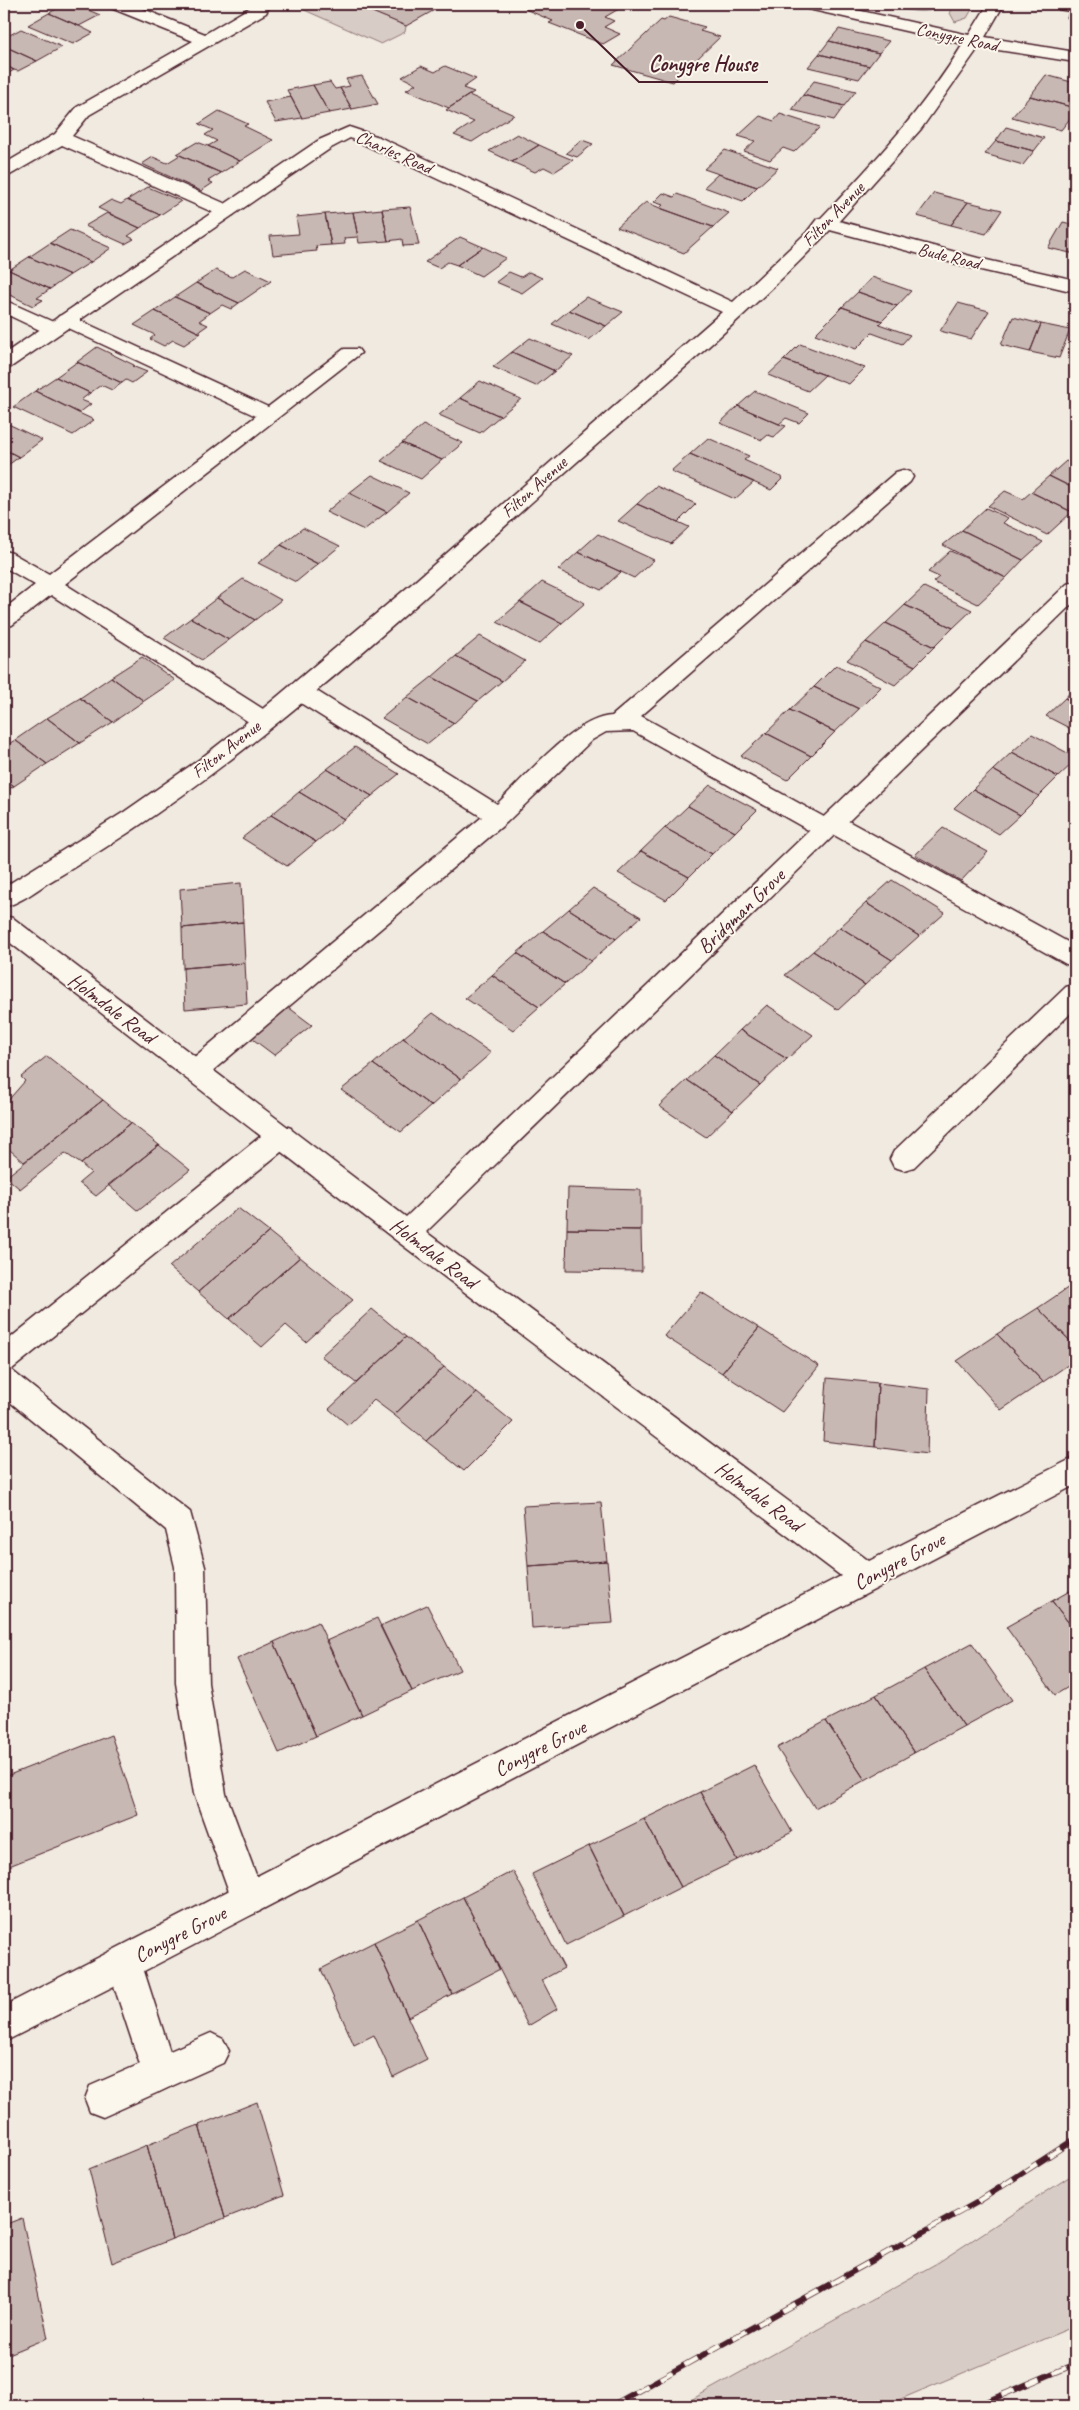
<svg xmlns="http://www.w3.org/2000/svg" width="1079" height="2410" viewBox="0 0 1079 2410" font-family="Caveat,sans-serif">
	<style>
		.green { fill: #d8ccc6; stroke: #917678 }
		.building { fill: #c8b8b3; stroke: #4a1f2b }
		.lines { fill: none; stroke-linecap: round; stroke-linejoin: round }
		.lane-casing { stroke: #4a1f2b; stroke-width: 3 }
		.street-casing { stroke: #4a1f2b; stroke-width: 3 }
		.lane { fill: #fbf7ec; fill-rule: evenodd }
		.street { fill: #fbf7ec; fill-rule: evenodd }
		.rail-casing { stroke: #4a1f2b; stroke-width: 6 }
		.rail { stroke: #fbf7ec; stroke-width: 4.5; stroke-dasharray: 14; stroke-linecap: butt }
		.labels { text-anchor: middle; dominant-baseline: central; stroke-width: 4; stroke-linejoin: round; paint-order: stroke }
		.far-street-label { font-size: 18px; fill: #4a1f2b; stroke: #fbf7ec }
		.street-label { font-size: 21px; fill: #4a1f2b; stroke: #fbf7ec }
		.leader { fill: none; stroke: #4a1f2b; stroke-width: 2 }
		.callout-dot { fill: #4a1f2b; stroke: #fbf7ec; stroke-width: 2 }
		.callout-label { font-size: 22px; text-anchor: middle; font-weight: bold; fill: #4a1f2b; stroke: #fbf7ec; stroke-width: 4; stroke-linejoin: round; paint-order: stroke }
	</style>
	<rect width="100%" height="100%" fill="#f0eae0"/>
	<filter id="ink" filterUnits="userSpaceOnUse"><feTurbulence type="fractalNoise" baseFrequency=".02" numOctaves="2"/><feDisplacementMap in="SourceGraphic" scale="10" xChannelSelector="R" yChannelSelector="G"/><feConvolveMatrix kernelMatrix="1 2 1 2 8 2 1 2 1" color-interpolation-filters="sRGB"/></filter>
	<g filter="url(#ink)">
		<path class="green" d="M291 4H353L406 26 405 32 381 44Z
			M880 4H945C928 18 900 8 880 4Z
			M955 4H975L967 18 955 22 950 13Z
			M1075 2173V2326L884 2406H680L939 2262Z"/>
		<path class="building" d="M66 4H74L100 15 79 26 49 13Z
			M353 4H429L438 8 406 26Z
			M534 4H627L605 17 614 21 604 27 620 34 603 44 549 23 553 21 525 9Z
			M1061 4H1075V19L1067 18 1069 12 1058 10Z
			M49 13 79 26 93 33 73 44 28 25Z
			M669 17 705 27 700 31 720 37 673 82 613 65 661 20 664 21Z
			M21 29 62 47 37 61 4 46V38Z
			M839 29 889 41 879 53 829 41Z
			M829 41 879 53 869 66 819 54Z
			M4 46 37 61 18 71 14 70 4 65Z
			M819 54 869 66 859 79 808 67Z
			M4 65 14 70 4 76Z
			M421 66 435 72 445 66 476 79 463 88 474 92 449 108 406 90 416 84 402 77Z
			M1046 75 1075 83V108L1030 96Z
			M362 76 378 104 352 109 340 88 350 86 346 79Z
			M814 81 856 91 844 106 803 95Z
			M330 82 335 89 340 88 352 109 329 113 313 85Z
			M313 85 329 113 302 118 287 90Z
			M469 95 514 115 472 142 454 135 474 122 446 110Z
			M803 95 844 106 834 120 792 110Z
			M1030 96 1075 108V112L1061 130 1012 117Z
			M291 97 302 118 276 122 265 102Z
			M219 111 248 124 244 126 273 140 240 161 208 146 217 141 205 135 213 130 199 124Z
			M780 114 820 127 794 152 783 148 770 160 744 151 755 141 738 136 760 116 774 121Z
			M1006 127 1044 138 1034 151 996 141Z
			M517 134 539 145 512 162 489 151Z
			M582 140 593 144 577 157 566 153Z
			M996 141 1034 151 1023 165 985 154Z
			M197 142 208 146 240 161 221 173 177 154Z
			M539 145 561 155 573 160 554 172 544 167 535 172 512 162Z
			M725 150 778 168 757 187 704 169Z
			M180 155 221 173 208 181 213 183 201 191 142 164 153 157 167 163Z
			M718 174 757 187 743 201 704 187Z
			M148 187 181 201 160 215 127 200Z
			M663 193 674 197 677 194 729 213 713 227 660 208 663 205 654 202Z
			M934 193 968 202 951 225 917 216Z
			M111 200 121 204 127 200 160 215 140 228 98 208Z
			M646 202 660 208 713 227 684 253 617 227Z
			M968 202 1002 210 986 234 951 225Z
			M410 207 419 245 403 246 402 239 388 241 382 209Z
			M382 209 388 241 359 243 353 212Z
			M353 212 358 237 344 238 345 244 331 245 325 214Z
			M107 213 140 228 128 236 134 239 125 244 85 226Z
			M325 214 331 245 316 246 317 251 273 255 270 236 299 234 296 217Z
			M1063 222 1075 225V254L1048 248Z
			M70 230 111 248 91 262 50 243Z
			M460 237 483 247 457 265 448 262 439 268 425 262Z
			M50 243 91 262 70 275 29 257Z
			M483 247 506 258 481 276 457 265Z
			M29 257 70 275 50 289 9 270Z
			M245 269 271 281 239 303 196 283 216 270 232 277Z
			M9 270 50 289 37 298 43 300 33 306 4 292V273Z
			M509 272 521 277 529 272 542 278 522 293 496 282Z
			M872 277 911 291 897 306 858 292Z
			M196 283 239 303 231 309 222 305 210 313 175 297Z
			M858 292 897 306 882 321 842 307Z
			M175 297 210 313 199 321 208 325 198 332 155 311Z
			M586 297 623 312 606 326 569 310Z
			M958 303 989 311 971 339 940 331Z
			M842 307 882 321 879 324 910 335 902 344 872 333 856 349 815 334Z
			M569 310 606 326 589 340 552 324Z
			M155 311 198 332 201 333 184 345 173 340 164 346 150 339 155 335 134 325Z
			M1013 317 1041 324 1030 352 1001 345Z
			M1041 324 1070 330 1059 358 1030 352Z
			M530 338 573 356 555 371 512 352Z
			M800 344 840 359 865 368 849 384 784 360Z
			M97 347 134 365 132 366 147 372 132 383 126 380 122 383 77 362Z
			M512 352 555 371 536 386 493 367Z
			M784 360 825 375 808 391 768 375Z
			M77 362 122 383 112 390 101 385 90 393 56 377Z
			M56 377 90 393 81 400 91 404 79 413 35 391Z
			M480 381 521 399 500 416 460 398Z
			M35 391 79 413 94 420 73 435 13 407Z
			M755 391 809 413 799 423 786 418 779 424 738 406Z
			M460 398 500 416 480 433 439 415Z
			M738 406 779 424 786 426 774 437 768 435 762 440 720 423Z
			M4 422 42 440 19 457 4 449Z
			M423 425 463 443 442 460 402 443Z
			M708 438 749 456 744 460 783 478 771 490 690 454Z
			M402 443 442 460 421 479 381 461Z
			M4 449 19 457 4 468Z
			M690 454 754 482 735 499 671 471Z
			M1066 461 1075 465V489L1049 476Z
			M372 475 409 493 387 512 349 493Z
			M1049 476 1075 489V510L1072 512 1031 492Z
			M656 486 696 504 678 522 637 504Z
			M1005 491 1023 499 1031 492 1072 512 1047 535 988 506Z
			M349 493 387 512 364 530 326 512Z
			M637 504 678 522 689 527 671 544 618 521Z
			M986 508 1008 518 1003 523 1043 542 1023 560 962 530Z
			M303 528 340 546 318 564 281 545Z
			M962 530 1023 560 1006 578 943 545Z
			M598 534 654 560 634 578 578 552Z
			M281 545 318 564 296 582 258 563Z
			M950 551 962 556 1006 578 978 604 933 582 939 577 928 572Z
			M578 552 621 572 601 590 558 570Z
			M243 579 281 600 255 620 217 598Z
			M542 582 585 603 562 623 520 602Z
			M924 587 972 610 953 628 905 605Z
			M217 598 255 620 229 640 191 618Z
			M520 602 562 623 539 644 497 622Z
			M905 605 953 628 934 647 886 623Z
			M191 618 229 640 202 660 164 638Z
			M886 623 934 647 915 666 866 642Z
			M480 636 525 661 502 681 456 656Z
			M866 642 915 666 895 685 847 660Z
			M456 656 502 681 478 701 432 677Z
			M142 657 175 680 144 701 111 677Z
			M836 665 881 687 859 709 814 687Z
			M111 677 144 701 113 722 80 698Z
			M432 677 478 701 454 723 407 697Z
			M814 687 859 709 835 732 790 710Z
			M1075 687V703L1065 698Z
			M407 697 454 723 428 744 382 718Z
			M80 698 113 722 80 743 47 718Z
			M1065 698 1075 703V731L1046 716Z
			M790 710 835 732 811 756 766 733Z
			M47 718 80 743 47 764 15 740Z
			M766 733 811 756 787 780 741 756Z
			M1032 734 1075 757V761L1058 777 1012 752Z
			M15 740 47 764 14 786 4 778V747Z
			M355 747 399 774 372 796 327 769Z
			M1012 752 1058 777 1039 796 993 770Z
			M327 769 372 796 344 819 299 792Z
			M993 770 1039 796 1020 815 973 789Z
			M4 778 14 786 4 792Z
			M710 785 757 810 735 832 688 806Z
			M973 789 1020 815 999 834 954 808Z
			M299 792 344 819 316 842 271 815Z
			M688 806 735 832 712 854 665 828Z
			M271 815 316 842 287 866 242 838Z
			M665 828 712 854 689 877 641 851Z
			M943 828 988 852 961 881 915 855Z
			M641 851 689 877 666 900 618 873Z
			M892 880 945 913 919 936 866 903Z
			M241 883 243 922 182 928 180 889Z
			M593 888 641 917 616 939 569 909Z
			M866 903 919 936 892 960 840 927Z
			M569 909 616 939 591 961 543 931Z
			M243 922 245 963 183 968 182 928Z
			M840 927 892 960 865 985 813 951Z
			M543 931 591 961 565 984 517 953Z
			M813 951 865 985 838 1010 785 975Z
			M517 953 565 984 539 1007 492 975Z
			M245 963 247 1004 185 1009 183 968Z
			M492 975 539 1007 513 1030 465 998Z
			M767 1005 813 1035 787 1059 740 1030Z
			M288 1007 312 1025 274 1055 250 1037Z
			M433 1013 491 1053 461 1079 403 1038Z
			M740 1030 787 1059 760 1085 714 1055Z
			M403 1038 461 1079 431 1106 373 1064Z
			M714 1055 760 1085 733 1111 687 1080Z
			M47 1056 103 1100 24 1162 4 1145V1105L25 1081 21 1077Z
			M373 1064 431 1106 401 1132 341 1090Z
			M687 1080 733 1111 706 1137 659 1106Z
			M103 1100 131 1123 81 1164 65 1153 20 1189 6 1177Z
			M131 1123 159 1145 96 1196 79 1183 91 1173 81 1164Z
			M159 1145 190 1170 138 1211 108 1185Z
			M568 1188 641 1190V1230L567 1229Z
			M238 1208 269 1232 198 1292 169 1267Z
			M567 1229 641 1230 642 1271 566 1270Z
			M269 1232 300 1257 229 1319 198 1292Z
			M300 1257 353 1300 306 1342 286 1325 262 1347 229 1319Z
			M1075 1283V1346L1038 1308Z
			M701 1292 759 1328 722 1373 664 1336Z
			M1038 1308 1075 1346V1360L1043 1382 997 1334Z
			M372 1309 406 1337 356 1383 321 1356Z
			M759 1328 819 1366 782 1412 722 1373Z
			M997 1334 1043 1382 1001 1410 957 1361Z
			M406 1337 444 1367 394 1415 374 1400 348 1425 329 1409Z
			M444 1367 477 1393 426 1441 394 1415Z
			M827 1378 878 1383 875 1447 823 1441Z
			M878 1383 929 1389 927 1454 875 1447Z
			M477 1393 513 1422 464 1471 426 1441Z
			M601 1502 607 1561 528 1566 523 1506Z
			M607 1561 613 1623 532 1628 528 1566Z
			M1075 1588V1631L1052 1601Z
			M1052 1601 1075 1631V1683L1055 1695 1006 1627Z
			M427 1605 460 1670 412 1691 380 1626Z
			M377 1618 412 1691 362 1715 326 1641Z
			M318 1622 362 1715 316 1736 274 1642Z
			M274 1642 316 1736 279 1753 237 1659Z
			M972 1643 1012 1700 964 1726 924 1669Z
			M924 1669 964 1726 914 1753 876 1695Z
			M876 1695 914 1753 865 1780 826 1721Z
			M826 1721 865 1780 815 1808 777 1748Z
			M111 1735 138 1815 4 1868V1777Z
			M754 1765 792 1832 737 1860 700 1792Z
			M700 1792 737 1860 681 1887 644 1819Z
			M644 1819 681 1887 624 1916 589 1846Z
			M589 1846 624 1916 566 1945 532 1874Z
			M513 1871 564 1968 542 1980 557 2009 528 2026 463 1897Z
			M463 1897 500 1969 452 1994 418 1920Z
			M418 1920 452 1994 408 2017 374 1942Z
			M374 1942 427 2060 393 2077 374 2035 354 2045 321 1969Z
			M257 2102 284 2195 225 2218 199 2125Z
			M199 2125 225 2218 172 2239 147 2145Z
			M147 2145 172 2239 112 2263 89 2169Z
			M22 2218 48 2338 4 2356V2225Z"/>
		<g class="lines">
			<g class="lane-casing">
				<path id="lane" d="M109 4H131L205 34 254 5H266L268 9 266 13 89 115 72 136 233 207 235 211 233 215H219L62 145 10 175 4 176V164L55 134 77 107 193 41 111 8Z
					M4 300 60 325 63 329 60 333H46L4 313Z
					M66 314 268 407 344 349H358L361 353 65 584 271 714 275 720 271 726 263 728 255 726 51 595 12 625 4 627V609L35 585 4 567V551L12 553 49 574 256 416 59 324 56 320 59 316Z
					M903 470 910 472 913 477 910 482 641 716 824 817 832 814 841 817 1075 946V966L1066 964 834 835 826 838 817 835 633 731 606 732 592 740 507 822 204 1078 195 1081 186 1078 182 1071 186 1064 482 817 291 697 288 691 291 685 299 683 307 685 497 804C524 778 575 717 612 716L896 472Z
					M1075 984V1009L914 1167 904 1170 894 1167 890 1159 894 1151 1066 987Z
					M281 1125 291 1128 294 1136 291 1144 11 1370 190 1512 205 1567 208 1683 226 1794 265 1899 260 1911 248 1916 236 1911 194 1794 176 1683 175 1567 166 1530 4 1397V1343L271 1128Z
					M211 2033 223 2039 229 2051 223 2063 103 2117 90 2112 85 2099 90 2086Z"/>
			</g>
			<g class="street-casing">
				<path id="street" d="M802 4H830L969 35 988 4H1004L985 37 1075 52V62L979 47 921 129 839 221 978 258 1075 280V292L968 267 830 230C743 321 645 401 552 484 416 606 280 732 128 833 101 850 74 868 46 884 33 893 19 903 4 907V887L124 812 200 759 241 727 414 582 722 312 350 138 331 148 11 367 4 369V354L319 140 349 127 379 137 733 302 807 232 817 219 821 218C873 164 924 108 963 44L804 8Z
					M1075 582V601L426 1232 869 1561 1075 1457V1485L144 1971 177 2074 171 2086 159 2092 147 2086 114 1986 4 2042V2006L841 1576 397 1241 4 938V916L13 918 406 1217 1067 584Z"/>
			</g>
			<use href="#lane" class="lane"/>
			<use href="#street" class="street"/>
			<g class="rail-casing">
				<path id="rail" d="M611 2406 976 2203 1075 2139
					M976 2406 1075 2364"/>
			</g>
			<use href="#rail" class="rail"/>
		</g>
	</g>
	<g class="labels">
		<g class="far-street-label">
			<text transform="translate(957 37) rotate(12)">Conygre Road</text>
			<text transform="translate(394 152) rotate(24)">Charles Road</text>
			<text transform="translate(833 214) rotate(-46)">Filton Avenue</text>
			<text transform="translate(949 256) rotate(14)">Bude Road</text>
			<text transform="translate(534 487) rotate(-42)">Filton Avenue</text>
			<text transform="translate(226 749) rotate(-38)">Filton Avenue</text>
		</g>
		<g class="street-label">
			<text transform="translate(741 911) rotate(-44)">Bridgman Grove</text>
			<text transform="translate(112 1008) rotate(37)">Holmdale Road</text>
			<text transform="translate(434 1253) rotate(37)">Holmdale Road</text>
			<text transform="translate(759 1496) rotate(37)">Holmdale Road</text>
			<text transform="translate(899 1561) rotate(-28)">Conygre Grove</text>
			<text transform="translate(540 1748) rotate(-27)">Conygre Grove</text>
			<text transform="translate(180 1934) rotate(-27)">Conygre Grove</text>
		</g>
	</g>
	<path class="leader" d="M580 25L639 82H768"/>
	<circle class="callout-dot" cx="580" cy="25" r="5"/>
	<g class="callout-label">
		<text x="703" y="71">Conygre House</text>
	</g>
	<rect width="1079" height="2410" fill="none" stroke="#fbf7ec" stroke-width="20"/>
	<rect x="10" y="10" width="1059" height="2390" fill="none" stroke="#4a1f2b" stroke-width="2" filter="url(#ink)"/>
</svg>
